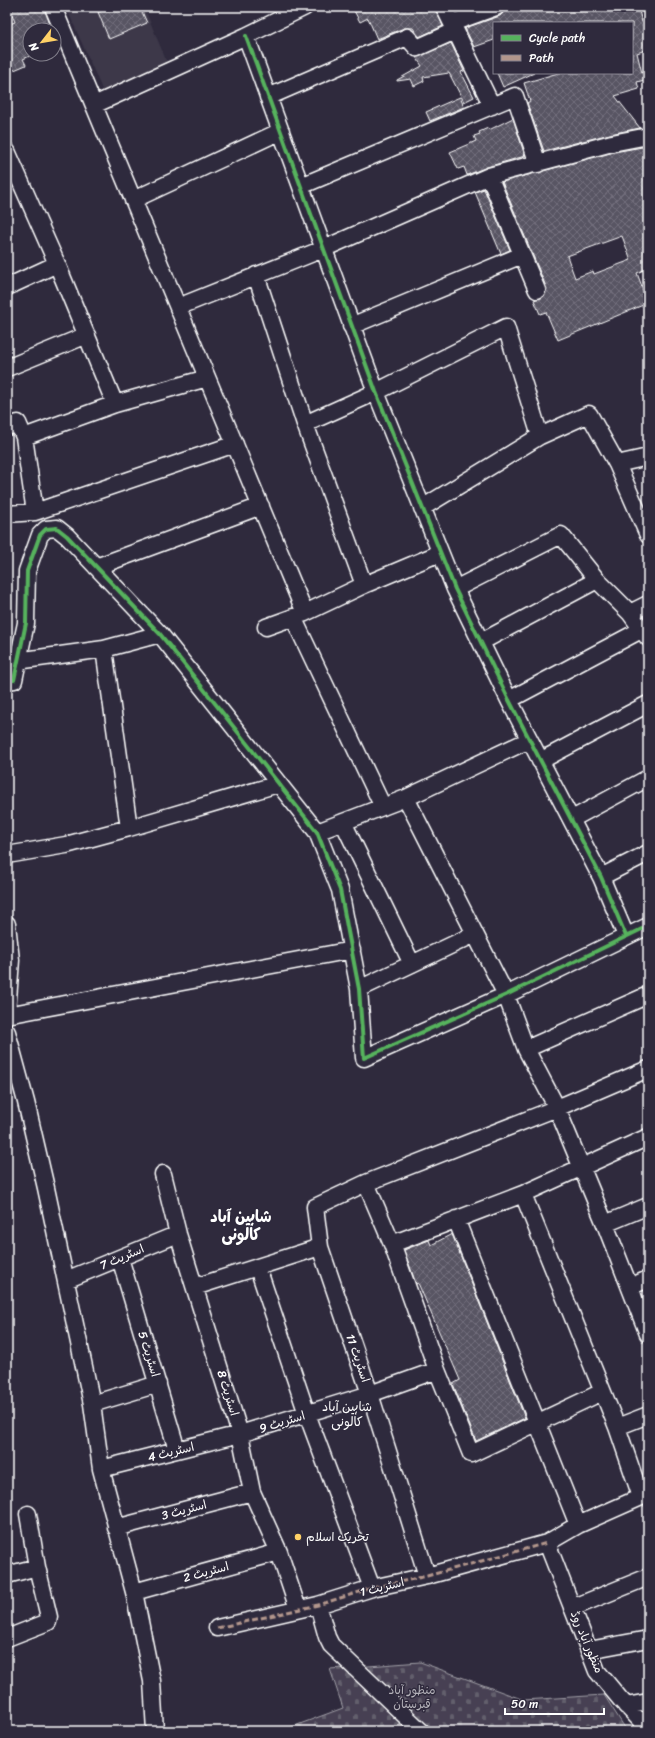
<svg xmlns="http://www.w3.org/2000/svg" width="655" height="1738" viewBox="0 0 655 1738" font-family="Sriracha,'Playpen Sans Arabic',sans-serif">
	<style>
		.built { fill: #3c3749 }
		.cemetery { fill: url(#cemetery-stones); stroke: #a2a0a8 }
		.building { fill: url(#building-cross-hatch); stroke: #fff; fill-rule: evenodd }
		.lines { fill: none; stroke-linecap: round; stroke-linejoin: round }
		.minor-casing { stroke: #fff; stroke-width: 19 }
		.minor { stroke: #2f2a3d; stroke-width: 16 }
		.quiet { stroke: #b2968c; stroke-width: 3; stroke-dasharray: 6 3; stroke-linecap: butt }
		.cycleway-casing { stroke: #2f2a3d; stroke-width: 6 }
		.cycleway { stroke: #56b35d; stroke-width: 4 }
		.poi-dot { fill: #ffd166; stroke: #2f2a3d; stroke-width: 1.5 }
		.labels { text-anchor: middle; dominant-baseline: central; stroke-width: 3; stroke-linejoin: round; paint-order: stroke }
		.street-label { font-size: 12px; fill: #fff; stroke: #2f2a3d }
		.poi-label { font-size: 12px; fill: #fff; stroke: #2f2a3d; text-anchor: start }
		.park-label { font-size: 12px; fill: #b5b3ba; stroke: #2f2a3d }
		.neighbourhood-label { font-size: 13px; fill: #fff; stroke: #2f2a3d }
		.district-label { font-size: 16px; font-weight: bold; fill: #fff; stroke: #2f2a3d }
	</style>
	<defs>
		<pattern id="cemetery-stones" width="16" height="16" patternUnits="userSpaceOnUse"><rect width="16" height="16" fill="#464152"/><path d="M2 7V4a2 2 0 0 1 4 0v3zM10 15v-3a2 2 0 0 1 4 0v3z" fill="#625e6c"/></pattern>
		<pattern id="building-cross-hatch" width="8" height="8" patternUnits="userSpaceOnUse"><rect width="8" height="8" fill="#595564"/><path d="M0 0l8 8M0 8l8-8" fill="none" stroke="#726e7b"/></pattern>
	</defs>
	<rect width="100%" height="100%" fill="#2f2a3d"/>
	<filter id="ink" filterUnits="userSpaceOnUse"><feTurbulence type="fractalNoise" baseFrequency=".025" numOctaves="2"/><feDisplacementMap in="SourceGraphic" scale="8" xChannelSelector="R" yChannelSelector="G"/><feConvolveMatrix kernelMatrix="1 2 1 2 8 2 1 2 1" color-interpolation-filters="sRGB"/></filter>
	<g filter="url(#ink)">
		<path class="built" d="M66 7H144L171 72 108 103Z"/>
		<path class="cemetery" d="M420 1662 524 1700 604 1695 627 1731H281L343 1708 330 1669Z"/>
		<path class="building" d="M9 7H44L52 30H30V56L23 59 26 65 7 73V25L15 22Z
			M110 7H140L147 23 109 39 98 12Z
			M352 7H435L443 26 419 37 413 28H404L377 39 368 18 360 22Z
			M505 7H542L543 10 552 7H638L642 22 648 20V49L637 53 642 73H648V79L637 82 639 89 615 96 640 128 610 134 544 151 527 103 530 101 524 83 558 73H632V23H494V40L474 47 465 28 500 16 503 13Z
			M451 43 464 71 461 72 474 97 464 102 449 73 423 77 424 81 414 86 411 79 397 81V80L422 66 416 57Z
			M497 73H534L503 87Z
			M460 97 464 107 430 121 426 112Z
			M513 118 525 156 487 167 467 175 464 167 458 169 450 152 476 141 474 136 480 134 479 132 488 128 489 130Z
			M648 146V268L637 273 648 303 558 340 546 312 540 314 534 300 544 296 547 289 502 182 614 152ZM622 236 631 260 607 269 594 274 593 271 575 278 567 256Z
			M484 189 510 250 501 254 475 192Z
			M452 1234 525 1418 476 1441 453 1384 460 1380 424 1297 418 1283 416 1284 404 1250 429 1240 431 1245Z"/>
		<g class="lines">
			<g class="minor-casing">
				<path id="minor" d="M53 7 305 613
					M444 7 492 106
					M452 23 496 7
					M246 36 376 392 455 589 509 700 601 877 626 936
					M268 97 407 37 417 48 455 31
					M94 105 246 36 305 7
					M7 151 57 264 115 404
					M489 176 537 290
					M301 186 515 96 538 164
					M133 200 281 131
					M256 275 305 424 364 585
					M7 287 57 264
					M178 307 323 249 489 176 612 143 648 136
					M351 326 522 255
					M7 368 87 335
					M305 424 376 392 506 327 540 436
					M7 427 18 423 24 437 35 512 7 514
					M24 437 115 404 207 378
					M617 464 648 535
					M422 508 540 436 589 414 617 464 648 457
					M35 512 235 444
					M96 567 261 506
					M455 589 561 535 597 580 630 613 648 638
					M630 613 648 604
					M293 617 383 807
					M266 627 305 613 364 585 440 553
					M481 642 597 580
					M104 649 129 828
					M17 661 104 649 160 634
					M7 681 14 680 26 623 27 571 40 535 46 529 57 528 67 536 160 634 317 832 340 890 359 989 364 1058 506 995 648 926
					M509 700 641 630
					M529 740 406 798 506 995 526 1049 557 1108 605 1224 648 1334
					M540 761 648 704
					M572 819 648 778
					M343 822 412 964
					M317 832 406 798
					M7 855 66 845 129 828 278 784
					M601 877 648 853
					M7 924 11 960 7 1013
					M359 989 475 934
					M7 1015 352 950
					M7 1032 26 1102 46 1188 92 1404 101 1469 134 1592 152 1681 155 1731
					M526 1049 648 995
					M163 1174 178 1234 240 1434 252 1492 279 1552 298 1609
					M366 1183 392 1244 437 1370 471 1454 602 1392
					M523 1194 617 1427 641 1497
					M456 1219 578 1525
					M605 1224 648 1206
					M392 1244 523 1194 648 1137
					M120 1258 177 1450
					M258 1268 307 1414 372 1588
					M66 1280 178 1234
					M195 1287 320 1247
					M630 1287 648 1279
					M92 1404 158 1384
					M617 1427 648 1415
					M101 1469 240 1434 370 1394 437 1370
					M116 1528 252 1492
					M547 1543 597 1671 621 1700 642 1722 645 1731
					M7 1575 37 1567
					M427 1576 370 1394 320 1247 315 1207 366 1183 557 1108 648 1069
					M134 1592 279 1552
					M318 1605 327 1637 331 1645 421 1731
					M572 1608 648 1577
					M217 1628 318 1605 372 1588 427 1576 547 1543 578 1525 648 1494
					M7 1638 48 1622 49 1617 37 1567 28 1514
					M589 1650 648 1639
					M626 1706 648 1702"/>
			</g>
			<use href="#minor" class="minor"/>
			<path class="quiet" d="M217 1628 318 1605 372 1588 427 1576 547 1543"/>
			<g class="cycleway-casing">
				<path id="cycleway" d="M246 36 376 392 455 589 509 700 601 877 626 936
					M7 681 14 680 26 623 27 571 40 535 46 529 57 528 67 536 160 634 317 832 340 890 359 989 364 1058 506 995 648 926"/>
			</g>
			<use href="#cycleway" class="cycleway"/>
		</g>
	</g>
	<circle class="poi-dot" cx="298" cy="1537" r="4"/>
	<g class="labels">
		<g class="street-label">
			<text transform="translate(122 1257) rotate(-23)">اسٹریٹ 7</text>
			<text transform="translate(149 1354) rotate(73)">اسٹریٹ 5</text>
			<text transform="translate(358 1358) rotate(71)">اسٹریٹ 11</text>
			<text transform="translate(228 1393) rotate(73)">اسٹریٹ 8</text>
			<text transform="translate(282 1422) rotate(-17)">اسٹریٹ 9</text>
			<text transform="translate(171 1452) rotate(-14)">اسٹریٹ 4</text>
			<text transform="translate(184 1510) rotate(-15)">اسٹریٹ 3</text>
			<text transform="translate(206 1572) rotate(-15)">اسٹریٹ 2</text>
			<text transform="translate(382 1587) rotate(-14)">اسٹریٹ 1</text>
			<text transform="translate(587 1642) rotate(67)">منظور آباد روڈ</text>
		</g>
		<g class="poi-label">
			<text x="306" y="1537">تحریک اسلام</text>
		</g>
		<g class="park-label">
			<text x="412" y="1690">منظور آباد<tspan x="412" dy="14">قبرستان</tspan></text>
		</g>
		<g class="neighbourhood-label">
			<text x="347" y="1406">شاہین آباد<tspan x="347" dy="15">کالونی</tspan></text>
		</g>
		<g class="district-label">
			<text x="241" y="1216">شاہین آباد<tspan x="241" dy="18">کالونی</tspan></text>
		</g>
	</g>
	<rect width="655" height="1738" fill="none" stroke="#2f2a3d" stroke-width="24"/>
	<rect x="12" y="12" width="631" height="1714" fill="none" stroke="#fff" stroke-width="1.5" filter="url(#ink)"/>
	<rect x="493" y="22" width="140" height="52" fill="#2f2a3d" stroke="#827f8b"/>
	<rect x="501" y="35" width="20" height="6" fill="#56b35d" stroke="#827f8b"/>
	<text x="529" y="42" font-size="12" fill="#ffffff">Cycle path</text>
	<rect x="501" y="55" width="20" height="6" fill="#b2968c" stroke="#827f8b"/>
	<text x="529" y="62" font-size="12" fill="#ffffff">Path</text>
	<g transform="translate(42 42) rotate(239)"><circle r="19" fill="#2f2a3d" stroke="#827f8b"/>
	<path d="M0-3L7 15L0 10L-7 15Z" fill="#ffd166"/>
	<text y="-6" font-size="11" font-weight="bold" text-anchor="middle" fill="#ffffff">N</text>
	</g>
	<path d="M505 1708v6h99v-6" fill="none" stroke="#ffffff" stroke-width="2"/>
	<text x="511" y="1708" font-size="12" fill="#ffffff" stroke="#2f2a3d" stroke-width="3" paint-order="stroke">50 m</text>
</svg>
